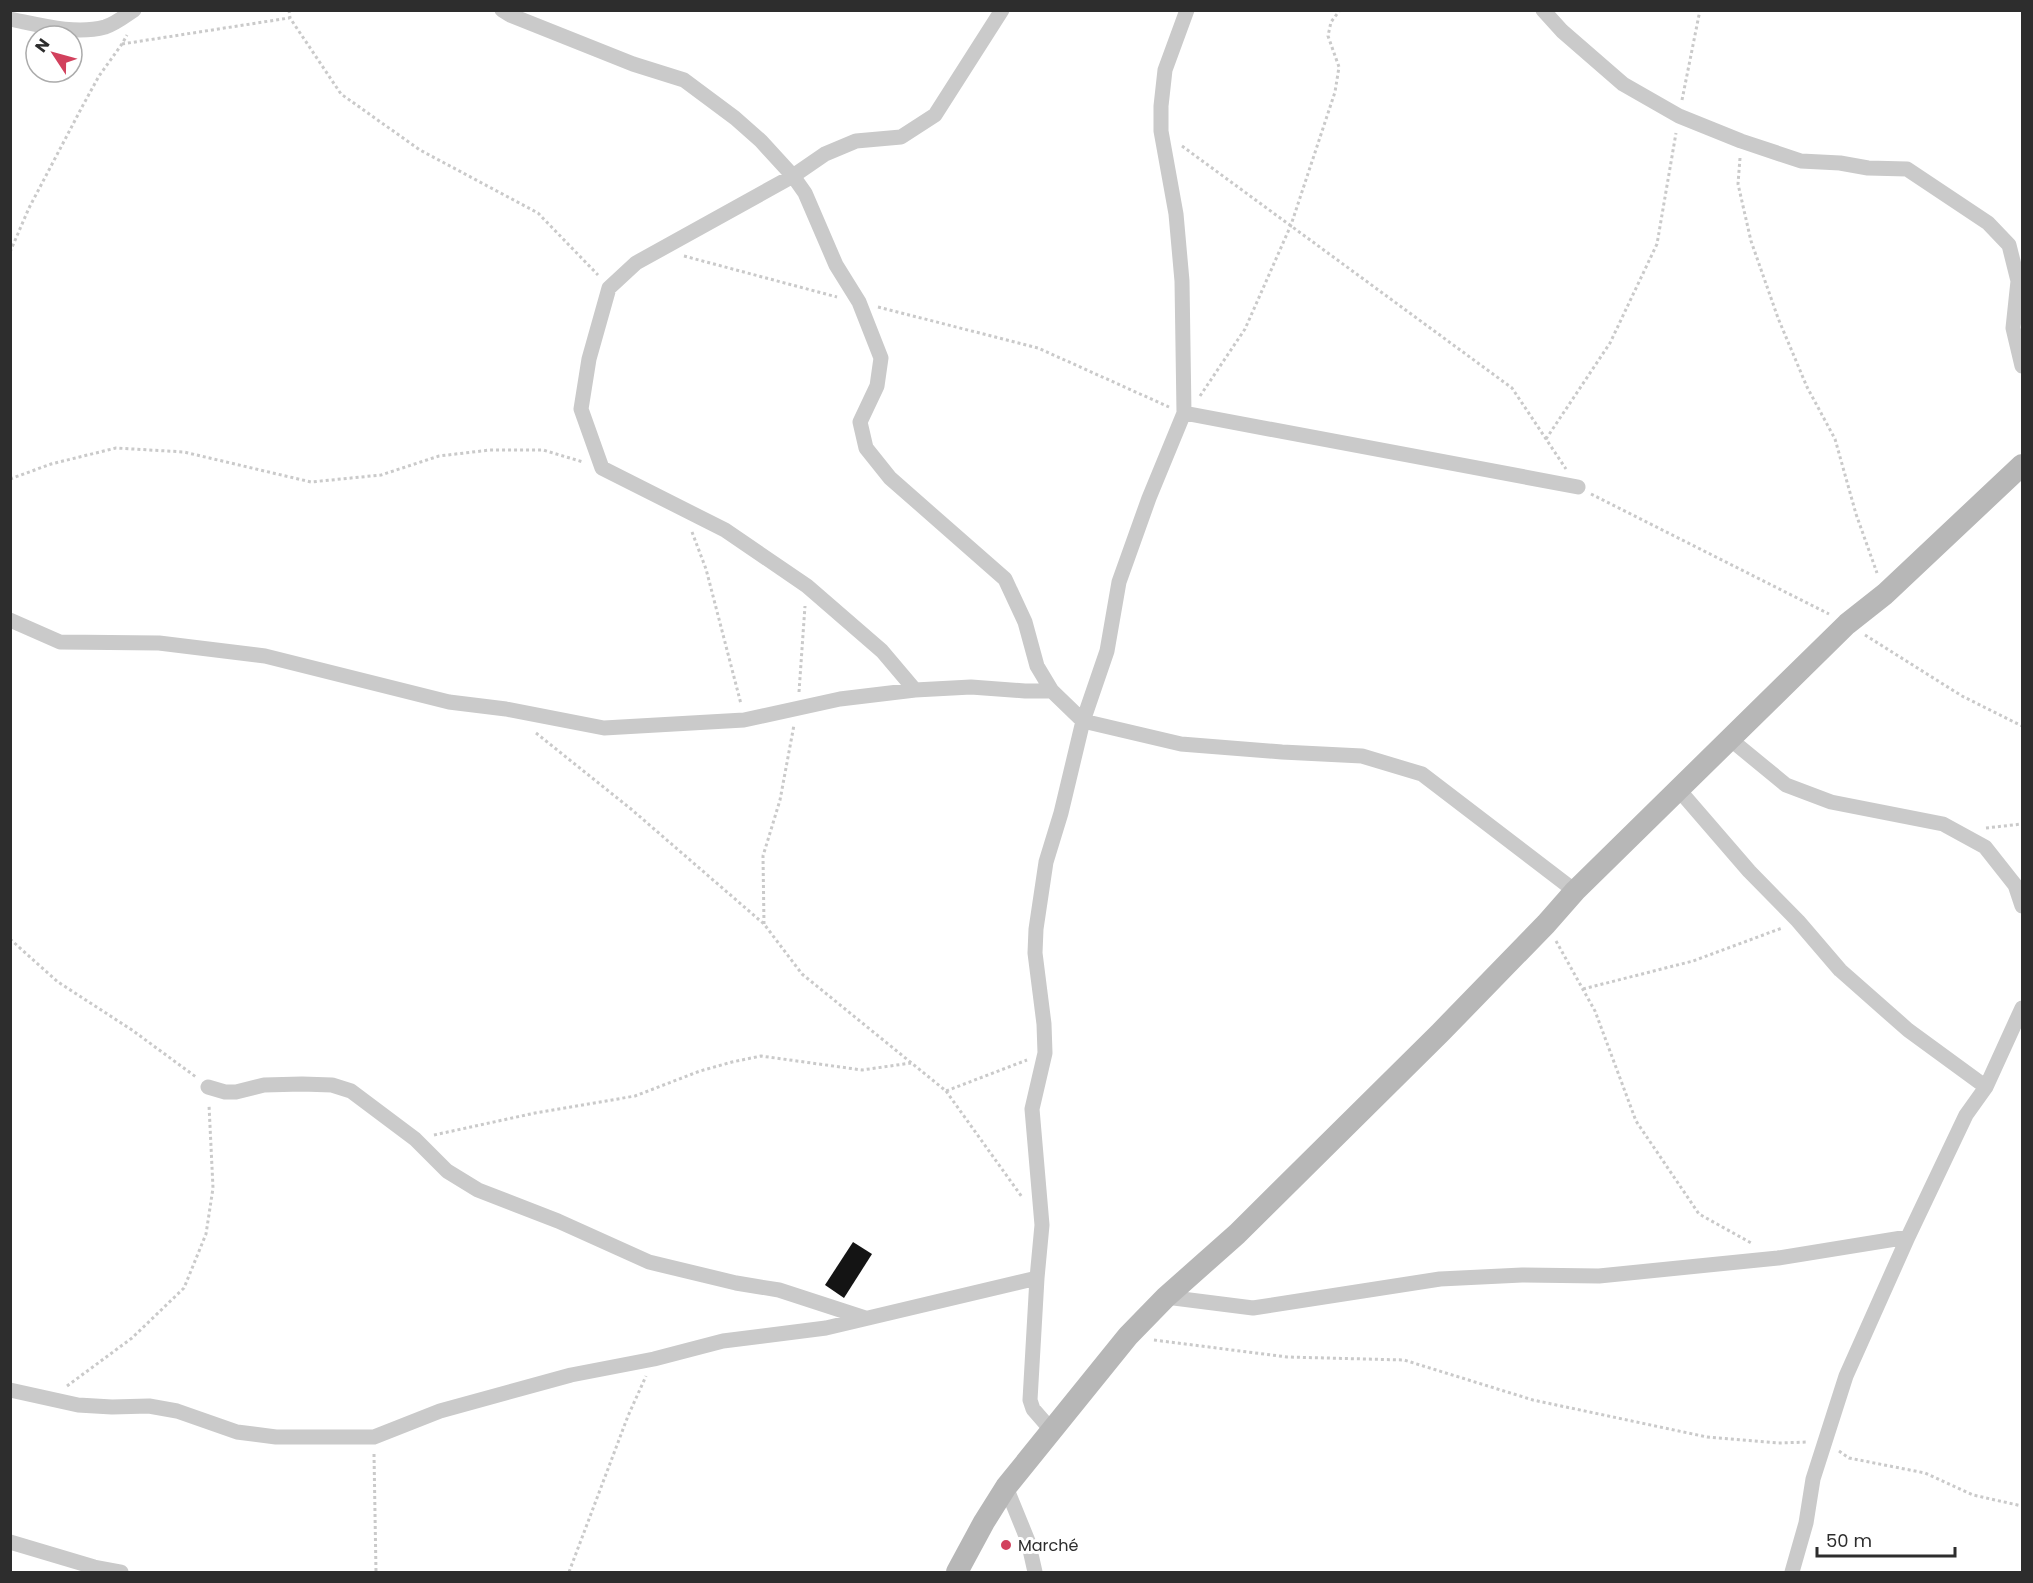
<svg xmlns="http://www.w3.org/2000/svg" width="2033" height="1583" viewBox="0 0 2033 1583" font-family="Poppins,sans-serif">
	<style>
		.building { fill: #141414 }
		.lines { fill: none; stroke-linecap: round; stroke-linejoin: round }
		.path { stroke: #cacaca; stroke-width: 3; stroke-dasharray: 3 3; stroke-linecap: butt }
		.street { stroke: #cacaca; stroke-width: 15 }
		.secondary { stroke: #b7b7b7; stroke-width: 22 }
		.poi-dot { fill: #d2415d; stroke: #fff; stroke-width: 2 }
		.labels { text-anchor: middle; dominant-baseline: central; stroke-width: 6; stroke-linejoin: round; paint-order: stroke }
		.poi-label { font-size: 16px; fill: #2d2d2d; stroke: #fff; text-anchor: start }
	</style>
	<rect width="100%" height="100%" fill="#fff"/>
	<path class="building" d="M853 1242 872 1254 844 1298 825 1285Z"/>
	<g class="lines">
		<path class="path" d="M289 10 290 18 341 94 420 150 538 213 598 275
			M122 44 289 18
			M1682 100 1700 10
			M1182 146 1512 388 1566 469
			M1740 158 1738 184 1751 241 1778 318 1807 387 1835 439 1856 514 1877 573
			M10 252 29 208 82 107 99 76 122 44 127 35
			M684 256 837 297
			M878 307 1038 348 1169 407
			M1200 396 1245 329 1291 225 1335 92 1339 67 1328 36 1331 22 1340 10
			M1546 439 1610 343 1657 244 1676 133
			M10 479 51 464 116 448 184 452 311 482 381 475 439 456 490 450H543L583 462
			M1591 494 1829 614
			M692 532 706 569 741 704
			M1865 635 1962 696 2022 726
			M799 692 805 606
			M536 733 631 809 764 924 802 974 946 1091 1027 1060
			M1986 828 2022 824
			M764 924 763 856 780 800 794 725
			M10 939 58 982 132 1030 196 1077
			M1556 941 1595 1011 1636 1121 1699 1214 1753 1244
			M1583 989 1693 961 1782 928
			M946 1091 1022 1197
			M434 1135 535 1113 635 1096 700 1071 732 1062 761 1056 862 1070 911 1063
			M1154 1340 1287 1357 1404 1360 1533 1400 1707 1437 1778 1443 1808 1442
			M67 1386 132 1338 184 1288 206 1234 213 1188 209 1105
			M1839 1451 1849 1458 1925 1473 1973 1495 2022 1506
			M374 1454 376 1572
			M569 1572 628 1416 646 1376"/>
		<path class="street" d="M502 10 510 15 633 64 684 80 735 118 761 141 793 176 805 193 836 265 859 302 881 358 877 386 860 422 866 448 890 478 1005 579 1025 622 1037 666 1052 691 1083 721 1181 744 1282 752 1362 756 1422 774 1575 891
			M1543 10 1562 31 1623 84 1679 116 1741 141 1801 161 1840 163 1868 168 1907 169 1988 223 2009 245 2018 281 2013 328 2022 366
			M10 19C40 25 75 35 105 27 115 24 125 16 134 10
			M1184 413 1578 487
			M10 620 60 642 159 643 265 656 449 702 506 709 604 728 744 720 840 699 915 690 971 687 1025 691H1052
			M915 690 882 651 807 586 725 530 602 468 581 409 589 359 609 288 636 263 793 176 825 154 856 141 901 137 935 115 1002 10
			M1730 739 1786 785 1831 802 1943 824 1985 847 2015 885 2022 906
			M1679 790 1749 871 1798 921 1840 970 1908 1030 1986 1087
			M208 1087 225 1092H236L264 1085 302 1084 332 1085 351 1091 415 1139 447 1171 478 1190 558 1221 649 1262 736 1283 779 1290 865 1318
			M1166 1297 1253 1308 1440 1279 1522 1275 1599 1276 1778 1258 1908 1237
			M10 1390 78 1405 112 1407 149 1406 177 1411 237 1432 276 1437H374L440 1411 571 1375 654 1359 723 1341 826 1328 1037 1278
			M1053 1432 1033 1409 1030 1400 1037 1278 1042 1225 1032 1109 1045 1053 1044 1024 1035 953 1036 929 1046 862 1061 813 1083 721 1107 651 1119 582 1149 498 1184 413 1182 281 1176 214 1161 131V106L1165 70 1187 10
			M1006 1487 1028 1541 1035 1572
			M10 1542 94 1567 121 1572
			M1792 1572 1806 1523 1813 1479 1846 1376 1908 1237 1966 1115 1986 1087 2022 1008"/>
		<path class="secondary" d="M957 1572 984 1522 1006 1487 1128 1336 1166 1297 1237 1234 1440 1033 1546 924 1575 891 1847 624 1885 594 2022 465"/>
	</g>
	<circle class="poi-dot" cx="1006" cy="1545" r="6"/>
	<g class="labels">
		<g class="poi-label">
			<text x="1018" y="1545">Marché</text>
		</g>
	</g>
	<rect width="2033" height="1583" fill="none" stroke="#2d2d2d" stroke-width="24"/>
	<g transform="translate(54 54) rotate(306)"><circle r="28" fill="#ffffff" stroke="#ababab" stroke-width="1.5"/>
	<path d="M0-4.5L10 22L0 15L-10 22Z" fill="#d2415d"/>
	<text y="-9" font-size="16" font-weight="bold" text-anchor="middle" fill="#2d2d2d">N</text>
	</g>
	<path d="M1817 1547v9h138v-9" fill="none" stroke="#2d2d2d" stroke-width="3"/>
	<text x="1826" y="1547" font-size="18" fill="#2d2d2d" stroke="#ffffff" stroke-width="4.5" paint-order="stroke">50 m</text>
</svg>
